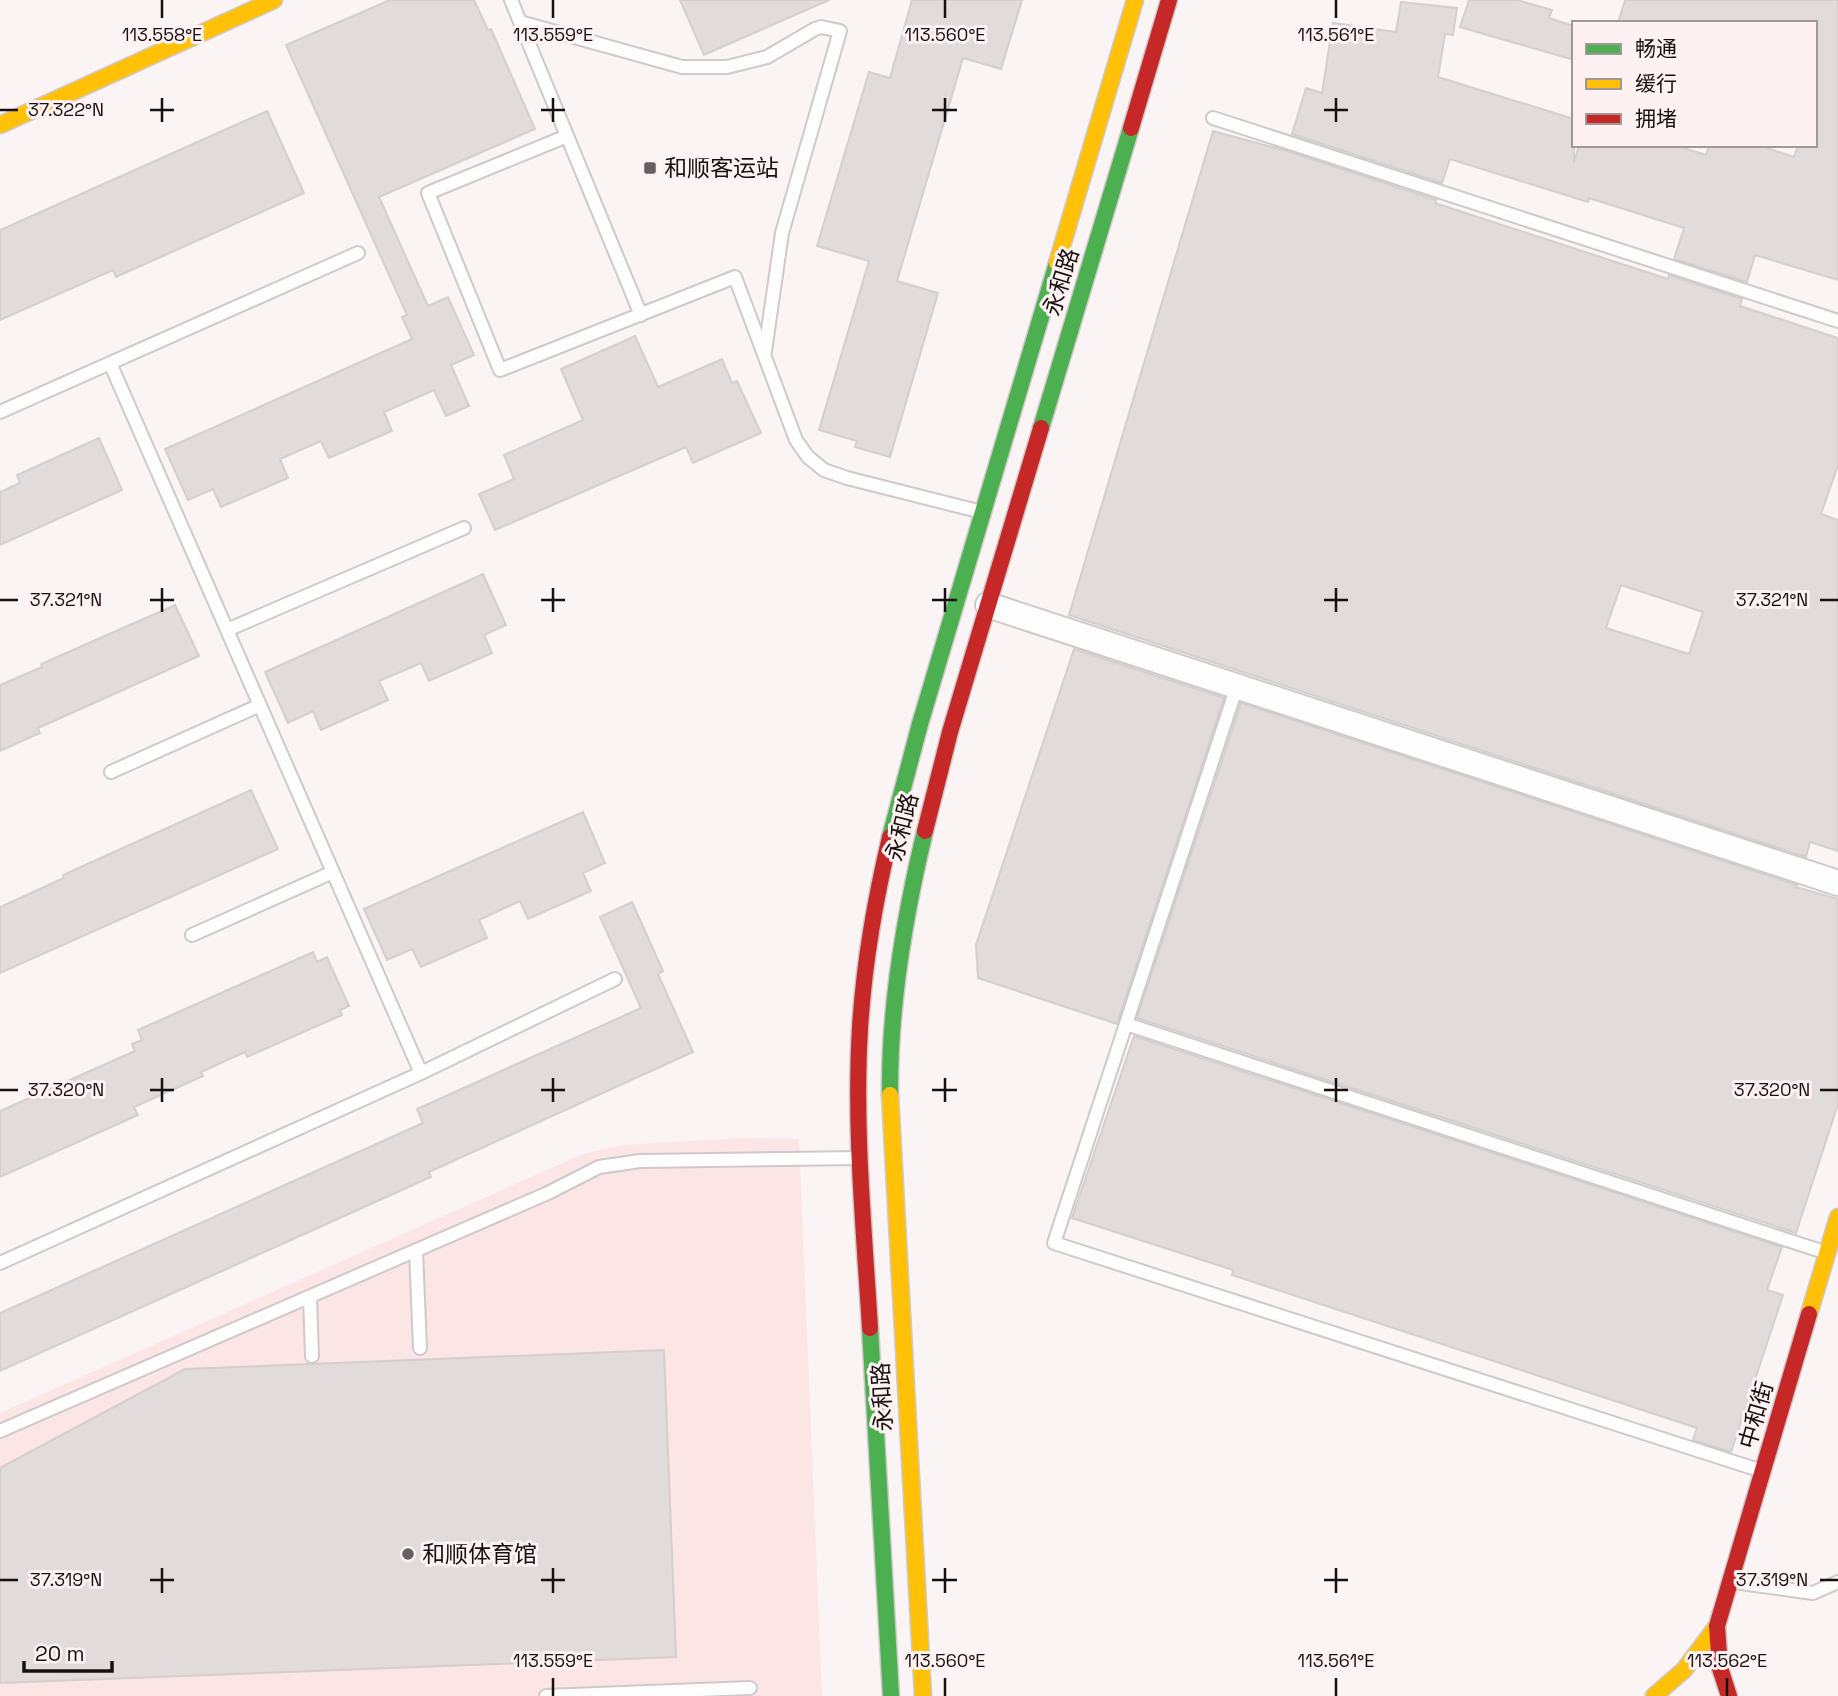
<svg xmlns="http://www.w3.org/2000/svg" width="1838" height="1696" viewBox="0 0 1838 1696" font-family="'Space Grotesk','Noto Sans SC',sans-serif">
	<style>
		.green { fill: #fbe6e5 }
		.building { fill: #e1dbdb; stroke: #d4cece; stroke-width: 2; fill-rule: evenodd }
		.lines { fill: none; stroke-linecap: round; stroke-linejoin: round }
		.lane-casing { stroke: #cfc9c9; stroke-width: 16 }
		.street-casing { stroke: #cfc9c9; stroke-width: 28 }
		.fast-casing { stroke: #cfc9c9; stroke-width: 19 }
		.slow-casing { stroke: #cfc9c9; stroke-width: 19 }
		.jam-casing { stroke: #cfc9c9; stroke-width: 19 }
		.lane { stroke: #fefdfd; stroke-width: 12 }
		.street { stroke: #fefdfd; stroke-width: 24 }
		.fast { stroke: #4caf50; stroke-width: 16 }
		.slow { stroke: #ffc107; stroke-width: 16 }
		.jam { stroke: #c62828; stroke-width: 16 }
		.ticks { fill: none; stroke: #161010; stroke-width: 2.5 }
		.poi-dot { fill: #666060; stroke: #fdf1f1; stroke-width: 2.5 }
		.labels { text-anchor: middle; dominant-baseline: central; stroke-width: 6; stroke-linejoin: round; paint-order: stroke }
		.poi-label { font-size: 23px; fill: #161010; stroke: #fdf1f1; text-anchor: start }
		.street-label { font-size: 23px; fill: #161010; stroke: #fdf1f1 }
		.ticks-label { font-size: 18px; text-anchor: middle; fill: #161010; stroke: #fdf1f1; stroke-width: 6; stroke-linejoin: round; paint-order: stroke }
	</style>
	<rect width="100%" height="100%" fill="#faf4f4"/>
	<path class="green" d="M742 1138 799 1139 822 1696H0V1413L583 1154 623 1145Z"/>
	<path class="building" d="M390 0H474L488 30 491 29 535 129 379 197 428 306 448 297 474 355 451 365 469 406 446 416 434 390 384 412 392 431 329 458 321 441 280 459 288 478 221 507 213 489 188 500 165 449 412 339 402 317 407 315 286 45Z
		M680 0H829L704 55Z
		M912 0H1022L1001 69 963 58 897 281 938 293 890 457 855 447 857 441 819 430 869 261 817 246 869 72 890 78Z
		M1469 0H1517L1552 10 1549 18 1574 26V60L1460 27Z
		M1625 0H1838V280L1755 255 1747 282 1674 259 1684 228 1589 198 1588 202 1450 159 1442 183 1292 134 1306 88 1322 93 1333 23 1396 32 1401 2 1457 8 1453 35 1445 34 1438 77 1574 119V163L1579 145H1674L1706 155 1709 145H1758L1794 157 1798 145H1815V23H1618Z
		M267 111 304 193 116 277 113 270 0 320V230Z
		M1213 131 1287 151 1436 200 1435 203 1668 279 1669 275 1742 299 1740 306 1838 338V465L1821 514 1838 520V851L1810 842 1806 857 1069 615ZM1621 585 1703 612 1689 654 1606 628Z
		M635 336 658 387 722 359 732 383 737 381 761 433 693 463 686 447 495 530 479 494 514 479 504 455 583 420 561 369Z
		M99 438 122 490 0 545V492L20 483 17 475Z
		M483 574 506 625 484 635 492 653 429 681 421 663 379 681 388 700 321 730 313 711 288 723 265 672Z
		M175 605 199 656 38 728 40 733 0 751V685L42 667 41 664Z
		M1074 649 1224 698 1117 1024 978 978 976 945Z
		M1241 703 1797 885 1796 887 1838 899V1104L1796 1233 1137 1018Z
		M251 790 278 849 0 973V907L64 878 63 875Z
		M583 812 605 863 583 873 591 891 528 919 520 901 479 920 487 938 421 967 412 949 387 960 364 909Z
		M632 902 663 971 658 974 693 1052 429 1172 431 1177 0 1371V1313L423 1123 417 1109 641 1008 600 917Z
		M313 952 317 962 327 957 349 1006 340 1010 342 1015 247 1057 245 1052 201 1072 203 1076 134 1107 138 1115 0 1177V1111L135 1051 132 1044 142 1040 138 1030Z
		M1134 1036 1782 1247 1767 1290 1783 1295 1731 1452 1693 1440 1697 1428 1232 1275 1233 1270 1072 1218Z
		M664 1350 676 1657 0 1683V1468L185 1369Z"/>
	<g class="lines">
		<g class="lane-casing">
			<path id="lane" d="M511 0 641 315
				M520 22 682 67H727L767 57 815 29 821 27 840 31 782 233 765 351
				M1213 118 1838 321
				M567 136 428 193 500 370 735 277 796 440 808 457 824 470 847 478 982 512
				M110 363 421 1073
				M0 412 358 253
				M227 630 464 528
				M1237 686 1054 1243 1762 1471
				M111 772 260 705
				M192 935 333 872
				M1126 1024 1824 1252
				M416 1250 420 1348
				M0 1263 421 1073 615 979
				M310 1297 312 1356
				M0 1431 548 1193 599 1167 640 1161 859 1158
				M1734 1582 1813 1593 1838 1582
				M546 1696 750 1688"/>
		</g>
		<g class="street-casing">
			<path id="street" d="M988 605 1838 883"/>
		</g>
		<g class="fast-casing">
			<path id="fast" d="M1041 428 1131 128
				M890 837 920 724 1057 263
				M890 1095C889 1006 904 918 925 831
				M870 1328 891 1696"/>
		</g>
		<g class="slow-casing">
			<path id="slow" d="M0 125 274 0
				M1057 263 1135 0
				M890 1095 923 1696
				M1809 1314 1838 1217
				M1654 1696 1684 1670 1717 1626"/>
		</g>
		<g class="jam-casing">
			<path id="jam" d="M1131 128 1169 0
				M925 831 950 732 1041 428
				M870 1328C864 1228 854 1128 860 1028 864 963 875 900 890 837
				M1729 1696 1720 1668 1717 1626 1809 1314"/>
		</g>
		<use href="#lane" class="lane"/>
		<use href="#street" class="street"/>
		<use href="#fast" class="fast"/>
		<use href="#slow" class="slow"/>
		<use href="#jam" class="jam"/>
	</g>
	<path class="ticks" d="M162 0V18M553 0V18M945 0V18M1336 0V18M162 98V122M553 98V122M945 98V122M1336 98V122M0 110H18M150 110H174M541 110H565M932 110H957M1324 110H1348M162 588V612M553 588V612M945 588V612M1336 588V612M0 600H18M150 600H174M541 600H565M932 600H957M1324 600H1348M1820 600H1838M162 1078V1102M553 1078V1102M945 1078V1102M1336 1078V1102M0 1090H18M150 1090H174M541 1090H565M932 1090H957M1324 1090H1348M1820 1090H1838M162 1568V1593M553 1568V1593M945 1568V1593M1336 1568V1593M0 1580H18M150 1580H174M541 1580H565M932 1580H957M1324 1580H1348M1820 1580H1838M553 1678V1696M945 1678V1696M1336 1678V1696M1727 1678V1696"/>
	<g class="poi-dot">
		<rect x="643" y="161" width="14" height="14" rx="3.5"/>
		<circle cx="408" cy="1554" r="7"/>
	</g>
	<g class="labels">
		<g class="poi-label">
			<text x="664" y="168">和顺客运站</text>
			<text x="422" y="1554">和顺体育馆</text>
		</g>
		<g class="street-label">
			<text transform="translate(1061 282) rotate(-73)">永和路</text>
			<text transform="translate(902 827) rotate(-76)">永和路</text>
			<text transform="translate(882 1397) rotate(-93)">永和路</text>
			<text transform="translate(1756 1415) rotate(-74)">中和街</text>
		</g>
	</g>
	<g class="ticks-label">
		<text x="162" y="41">113.558°E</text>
		<text x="553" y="41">113.559°E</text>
		<text x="945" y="41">113.560°E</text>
		<text x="1336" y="41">113.561°E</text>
		<text x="66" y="116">37.322°N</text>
		<text x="66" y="606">37.321°N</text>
		<text x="1772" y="606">37.321°N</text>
		<text x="66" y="1096">37.320°N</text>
		<text x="1772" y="1096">37.320°N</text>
		<text x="66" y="1586">37.319°N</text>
		<text x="1772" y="1586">37.319°N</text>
		<text x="553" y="1667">113.559°E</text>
		<text x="945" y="1667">113.560°E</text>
		<text x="1336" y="1667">113.561°E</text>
		<text x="1727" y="1667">113.562°E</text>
	</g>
	<rect x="1572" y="21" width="245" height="126" fill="#fdf1f1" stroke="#a19797" stroke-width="2"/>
	<rect x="1586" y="44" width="35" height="10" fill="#4caf50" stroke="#a19797" stroke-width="2"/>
	<text x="1635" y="56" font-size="21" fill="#161010">畅通</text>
	<rect x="1586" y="79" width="35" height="10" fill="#ffc107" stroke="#a19797" stroke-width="2"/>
	<text x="1635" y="91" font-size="21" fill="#161010">缓行</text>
	<rect x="1586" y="114" width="35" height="10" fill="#c62828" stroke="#a19797" stroke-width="2"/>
	<text x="1635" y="126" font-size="21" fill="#161010">拥堵</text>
	<path d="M24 1661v10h88v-10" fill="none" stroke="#161010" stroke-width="3.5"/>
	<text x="35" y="1661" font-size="21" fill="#161010" stroke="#fdf1f1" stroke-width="5" paint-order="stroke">20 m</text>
</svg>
